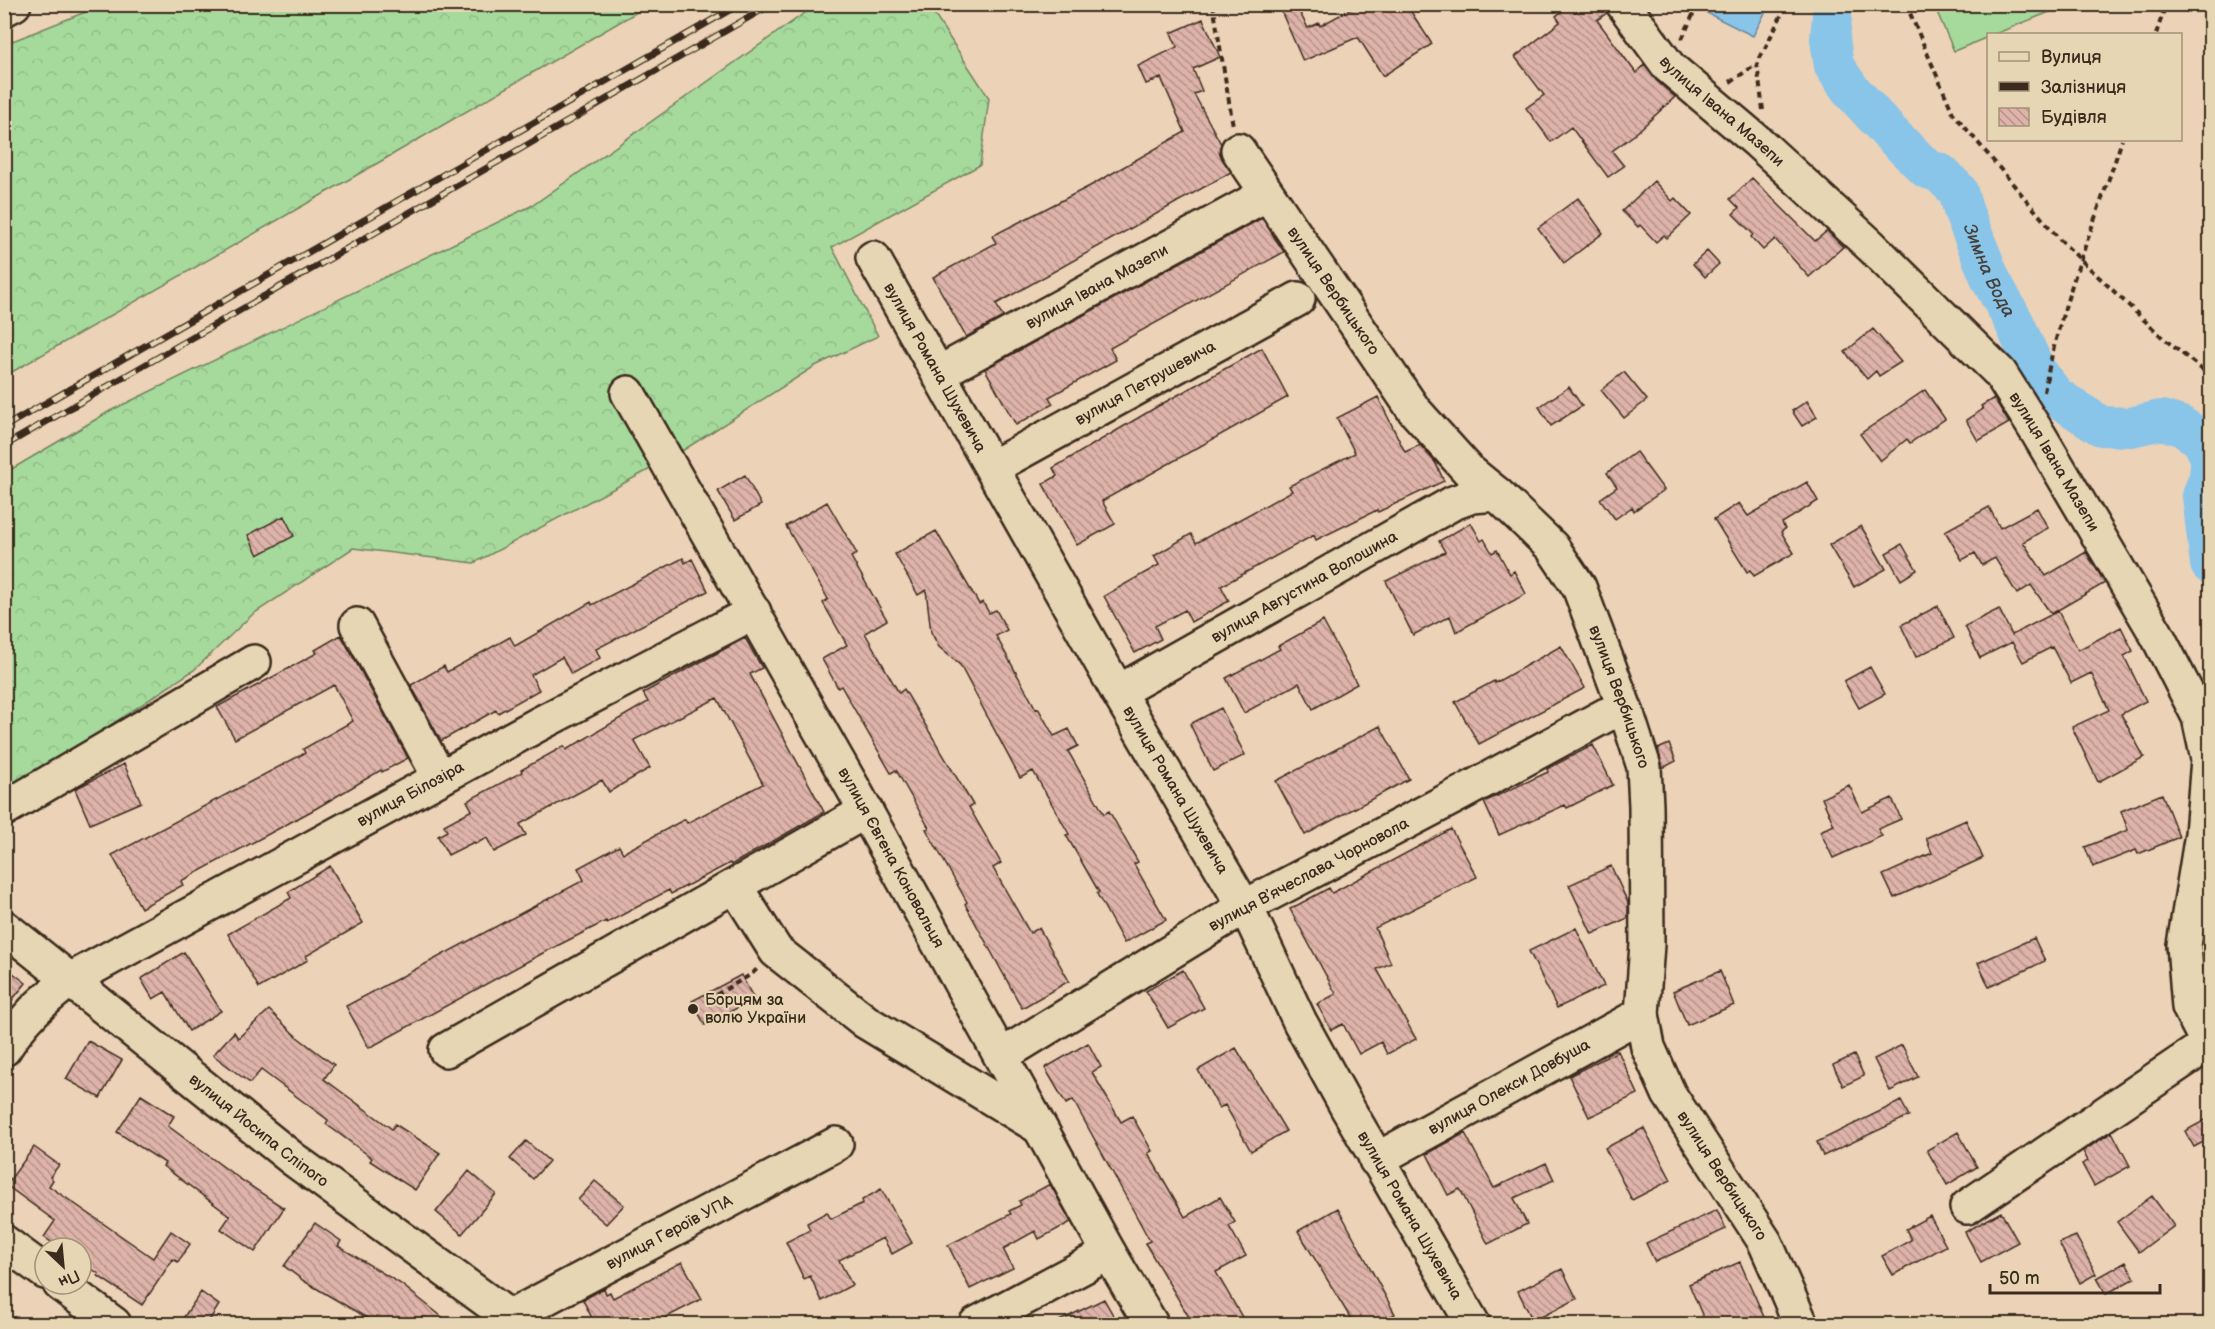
<svg xmlns="http://www.w3.org/2000/svg" width="2215" height="1329" viewBox="0 0 2215 1329" font-family="'Balsamiq Sans',sans-serif">
	<style>
		.forest { fill: url(#forest-crowns); stroke: #70825d; stroke-width: 1.5 }
		.park { fill: #a6da9c; stroke: #70825d; stroke-width: 1.5 }
		.water { fill: #89c4e9; stroke: #6a8698; stroke-width: 1.5 }
		.lines { fill: none; stroke-linecap: round; stroke-linejoin: round }
		.river { stroke: #89c4e9; stroke-width: 40 }
		.building { fill: url(#building-back-hatch); stroke: #3b2a1e; stroke-width: 1.5 }
		.minor-casing { stroke: #3b2a1e; stroke-width: 38 }
		.path { stroke: #3b2a1e; stroke-width: 4; stroke-dasharray: 6 4.5; stroke-linecap: butt }
		.minor { stroke: #e7d6b3; stroke-width: 33 }
		.rail-casing { stroke: #3b2a1e; stroke-width: 7 }
		.rail { stroke: #e7d6b3; stroke-width: 4.5; stroke-dasharray: 14; stroke-linecap: butt }
		.poi-dot { fill: #3b2a1e; stroke: #e7d6b3; stroke-width: 2 }
		.labels { text-anchor: middle; dominant-baseline: central; stroke-width: 4.5; stroke-linejoin: round; paint-order: stroke }
		.street-label { font-size: 16px; fill: #3b2a1e; stroke: #e7d6b3 }
		.poi-label { font-size: 16px; fill: #3b2a1e; stroke: #e7d6b3; text-anchor: start }
		.water-label { font-size: 18px; font-style: italic; fill: #47413c; stroke: #e7d6b3 }
	</style>
	<defs>
		<pattern id="forest-crowns" width="20" height="18" patternUnits="userSpaceOnUse" patternTransform="scale(1.5)"><rect width="20" height="18" fill="#a6da9c"/><path d="M2 6a3 3 0 1 1 6 0M12 15a3 3 0 1 1 6 0" fill="none" stroke="#90bb86"/></pattern>
		<pattern id="building-back-hatch" width="6" height="6" patternUnits="userSpaceOnUse" patternTransform="scale(1.5)"><rect width="6" height="6" fill="#deb3a9"/><path d="M-1 5l2 2M0 0l6 6M5-1l2 2" fill="none" stroke="#b59289"/></pattern>
	</defs>
	<rect width="100%" height="100%" fill="#ecd2b7"/>
	<filter id="ink" filterUnits="userSpaceOnUse"><feTurbulence type="fractalNoise" baseFrequency=".0167" numOctaves="2"/><feDisplacementMap in="SourceGraphic" scale="12" xChannelSelector="R" yChannelSelector="G"/><feConvolveMatrix kernelMatrix="1 2 1 2 8 2 1 2 1" color-interpolation-filters="sRGB"/></filter>
	<g filter="url(#ink)">
		<path class="forest" d="M103 5V4L649 5 383 160 5 376V44Z
			M816 5H928L989 98 980 165 832 247 878 336 815 366 671 458 474 563 353 548 253 614 194 670 5 795V473L110 411 533 205Z"/>
		<path class="park" d="M1934 5H2067L1995 34H1988V37L1954 51Z"/>
		<path class="water" d="M1709 5V4L1769 5 1753 36 1705 12Z"/>
		<g class="lines">
			<g class="river">
				<path id="s1" d="M1833 4 1830 39 1834 66 1850 89 1889 132 1927 169 1940 173 1958 191 1963 210 1991 280 2014 322 2035 369 2055 396 2101 426 2131 427 2161 420 2181 426 2201 439 2210 457"/>
				<path d="M2210 465 2209 477 2202 496 2210 564"/>
			</g>
		</g>
		<path class="building" d="M1278 4H1295L1308 28 1319 23 1320 26 1360 4H1406L1432 44 1383 76 1358 37 1303 61Z
			M1572 4H1605L1607 13 1597 20 1636 73 1644 65 1657 81 1675 97 1634 135 1612 151 1624 166 1608 177 1571 127 1551 142 1526 108 1544 95 1515 57 1560 22 1556 16Z
			M1203 19 1220 57 1193 69 1202 91 1194 94 1221 144 1219 152 1231 172 996 304 1003 317 966 337 933 277 996 243 992 236 1090 186 1185 132 1161 78 1146 84 1138 66 1177 47 1171 33Z
			M1752 178 1815 241 1827 231 1843 247 1809 277 1775 239 1763 250 1751 237 1753 234 1733 214 1739 208 1730 199Z
			M1654 181 1672 201 1675 198 1691 215 1667 238 1664 235 1656 242 1640 225 1638 227 1622 211Z
			M1578 198 1603 233 1564 263 1538 228Z
			M1262 218 1284 252 1110 348 1116 360 1049 397 1053 404 1016 425 985 369Z
			M1707 251 1719 264 1705 277 1693 264Z
			M1873 329 1901 362 1879 376 1876 371 1867 379 1845 352Z
			M1262 348 1288 397 1102 501 1115 524 1077 545 1043 484 1057 476 1053 468 1160 405Z
			M1624 372 1647 400 1624 418 1601 390Z
			M1569 387 1582 406 1551 426 1539 407Z
			M1925 390 1945 419 1910 443 1907 439 1880 461 1860 434Z
			M1378 397 1405 452 1420 445 1435 462 1444 481 1378 512 1377 510 1316 540 1314 535 1221 586 1229 601 1191 622 1185 610 1155 626 1161 639 1135 653 1104 596 1159 565 1154 556 1191 534 1196 543 1292 491 1289 486 1355 453 1337 418Z
			M1994 398 2009 423 1978 441 1966 420 1983 409 1981 406Z
			M1807 401 1817 417 1802 426 1792 411Z
			M1636 452 1664 490 1634 511 1632 507 1615 519 1600 499 1617 487 1607 473Z
			M745 475 761 505 735 520 718 491Z
			M1807 482 1818 501 1782 523 1785 529 1781 532 1794 553 1754 576 1750 570 1747 572 1714 519 1739 503 1748 516Z
			M827 502 857 554 851 557 887 620 865 633 899 693 904 689 973 805 969 807 1001 863 993 868 1030 933 1039 928 1069 981 1022 1008 965 904 967 902 926 829 929 828 896 770 891 773 841 686 838 688 822 659 847 645 823 603 828 599 786 526Z
			M1989 507 2000 528 2037 508 2048 528 2023 542 2046 576 2086 552 2105 583 2051 614 2031 585 2017 594 1995 558 1982 565 1975 553 1962 560 1945 531Z
			M284 516 294 536 258 555 248 535Z
			M1471 523 1481 541 1484 539 1492 553 1497 550 1510 574 1514 571 1526 594 1456 632 1450 616 1413 635 1386 581 1445 552 1439 541Z
			M1861 526 1886 569 1854 587 1829 545Z
			M936 531 979 604 983 602 989 613 996 610 1007 630 996 636 1036 709 1038 708 1054 736 1069 729 1078 746 1068 751 1104 814 1109 811 1138 862 1134 864 1166 920 1124 943 1097 894 1099 892 1066 835 1069 834 1033 771 1020 778 960 665 939 647 931 632 926 590 918 595 895 554Z
			M1902 544 1917 570 1901 580 1886 553Z
			M683 558 685 563 692 559 708 591 596 649 600 658 571 674 562 657 531 675 539 690 498 713 496 710 441 741 411 685 444 666 447 672 510 637 515 646 591 602 592 605Z
			M1938 606 1954 638 1916 657 1901 625Z
			M1999 609 2012 635 2058 611 2078 650 2121 627 2133 651 2124 656 2146 701 2121 714 2144 757 2098 782 2072 727 2109 710 2091 673 2071 683 2052 647 2023 662 2012 642 1980 658 1965 626Z
			M1323 621 1357 684 1313 709 1299 683 1244 713 1226 678 1280 649 1278 646Z
			M341 635 408 758 382 772 381 770 315 809 181 881 183 885 141 908 112 855 305 753 303 749 353 721 334 685 235 739 217 707 317 653 315 650Z
			M745 638 762 668 750 674 824 812 731 865 730 863 671 894 669 890 607 923 606 921 543 953 369 1048 346 1006 584 880 578 868 619 846 623 853 685 819 687 823 763 784 717 698 634 740 650 768 609 792 602 780 520 824 526 835 494 852 487 838 475 844 474 842 448 855 438 836 447 831 444 825 472 810 467 801 522 772 521 770 564 746 566 750 648 702 643 693Z
			M1561 646 1585 688 1479 744 1455 702 1494 681 1495 683Z
			M1870 667 1885 694 1859 708 1844 681Z
			M1221 708 1245 755 1213 771 1190 724Z
			M1380 726 1409 779 1305 835 1276 781Z
			M1669 744 1676 761 1663 768 1658 749Z
			M1593 745 1613 785 1567 808 1565 805 1499 835 1484 802 1548 772 1547 769Z
			M124 764 141 802 90 824 75 789Z
			M1849 785 1862 812 1892 798 1901 819 1878 829 1882 836 1833 858 1820 831 1834 825 1822 798Z
			M2162 794 2179 837 2138 854 2136 850 2093 867 2085 847 2128 830 2121 811Z
			M1966 820 1983 858 1894 898 1883 875 1932 853 1926 838Z
			M1451 829 1477 877 1375 928 1391 963 1377 969 1416 1039 1387 1054 1381 1042 1359 1054 1343 1024 1331 1030 1317 1004 1336 994 1290 909 1329 888 1332 893Z
			M330 866 363 923 306 956 308 960 259 988 228 934 291 898 288 892Z
			M1611 866 1628 903V918L1592 934 1569 885Z
			M1576 928 1604 986 1557 1008 1529 951Z
			M2034 938 2045 961 1989 987 1978 963Z
			M184 952 221 1011 189 1031 165 992 153 999 141 979Z
			M4 966 26 983 4 1010Z
			M1183 970 1204 1008 1168 1028 1146 991Z
			M1720 971 1734 1005 1687 1025 1673 991Z
			M741 975 754 999 705 1025 692 1001Z
			M269 1010 297 1037 334 1065 324 1079 392 1129 395 1124 440 1153 415 1190 370 1161 372 1158 326 1124 328 1120 261 1070 250 1083 213 1055 234 1032 238 1038Z
			M88 1041 122 1060 100 1098 66 1079Z
			M1088 1043 1101 1067 1092 1072 1121 1122 1132 1116 1152 1151 1148 1153 1185 1217 1220 1197 1235 1222 1229 1226 1246 1256 1216 1272 1246 1324H1193L1145 1243 1150 1241 1073 1100 1066 1104 1045 1068Z
			M1902 1045 1918 1077 1890 1091 1874 1059Z
			M1236 1048 1286 1131 1251 1151 1225 1105 1219 1108 1198 1070Z
			M1618 1051 1638 1094 1589 1117 1569 1076Z
			M1854 1055 1864 1076 1843 1086 1833 1065Z
			M141 1095 174 1116 168 1126 240 1179 284 1208 255 1252 221 1229 230 1216 163 1166 165 1163 117 1132Z
			M1901 1101 1909 1116 1823 1156 1817 1142Z
			M2211 1117V1138L2194 1147 2185 1131Z
			M1644 1128 1671 1180 1632 1200 1605 1148Z
			M1958 1132 1977 1167 1947 1185 1927 1150Z
			M2112 1132 2130 1166 2094 1186 2082 1164 2088 1161 2083 1151Z
			M1465 1133 1494 1188 1546 1163 1554 1180 1514 1198 1527 1224 1488 1244 1460 1189 1448 1195 1427 1154Z
			M526 1141 549 1161 533 1179 510 1159Z
			M34 1147 59 1165 50 1177 53 1180 49 1186 153 1258 171 1231 190 1244 178 1262 173 1259 142 1305 98 1276 99 1274 81 1262V1248H60L44 1237 55 1221 6 1185Z
			M469 1171 496 1194 462 1234 436 1212Z
			M595 1181 624 1205 606 1224 578 1200Z
			M1050 1184 1071 1222 1039 1239 1035 1231 1003 1249 1013 1268 970 1289 948 1245 1011 1214 1009 1211 1021 1205 1019 1201Z
			M881 1189 912 1243 892 1254 883 1238 839 1260 852 1285 822 1301 810 1276 804 1279 786 1242 810 1230 807 1223 827 1212 831 1219 863 1203 862 1200Z
			M2152 1196 2174 1226 2139 1252 2117 1222Z
			M1338 1208 1395 1314 1376 1324H1354L1298 1231Z
			M1717 1210 1726 1229 1655 1262 1646 1243Z
			M2001 1212 2018 1242 1981 1262 1965 1232Z
			M1930 1216 1946 1246 1893 1275 1882 1256 1911 1240 1906 1229Z
			M315 1223 341 1241 338 1246 401 1284 451 1324H377L304 1281 284 1266Z
			M2076 1236 2096 1274 2080 1283 2059 1243Z
			M682 1262 702 1299 653 1324H595L583 1300 604 1288 606 1294 610 1292 613 1298Z
			M1740 1262 1767 1324H1706L1689 1284Z
			M2126 1262 2135 1278 2106 1294 2097 1278Z
			M1562 1269 1577 1299 1533 1321 1518 1291Z
			M201 1292 219 1305 207 1324H179Z
			M1104 1299 1118 1324H1053Z"/>
		<g class="lines">
			<g class="minor-casing">
				<g id="minor">
					<path id="s2" d="M1623 4 1669 67 1758 142 1871 246 2000 373 2039 435 2157 635 2199 717 2208 759 2202 834 2184 945 2189 1007 2210 1048"/>
					<path d="M4 9 14 4"/>
					<path id="s3" d="M1238 150 1414 410 1470 472 1497 494 1552 547 1579 587 1627 714 1644 767 1646 806 1647 944 1642 1014 1648 1047 1669 1094 1765 1242 1801 1324"/>
					<path id="s4" d="M873 258 1118 692 1253 922 1300 1022 1348 1109 1473 1324"/>
					<path id="s5" d="M939 373 1254 201"/>
					<path id="s6" d="M628 393 853 788 1109 1253 1151 1324"/>
					<path id="s7" d="M993 467 1298 299"/>
					<path d="M357 625 440 778"/>
					<path id="s8" d="M1118 692 1453 503 1472 496 1497 494"/>
					<path d="M4 809 254 662"/>
					<path d="M735 886 776 951 866 1022 1039 1127"/>
					<path id="s9" d="M4 927 293 1159 519 1324"/>
					<path id="s10" d="M4 1049C23 1019 42 1001 70 980L539 724 754 612"/>
					<path d="M446 1050 866 811"/>
					<path d="M1001 1056 1244 907 1460 794 1606 715 1616 712 1627 714"/>
					<path id="s11" d="M1376 1160 1642 1014"/>
					<path d="M1967 1207 2208 1044"/>
					<path d="M4 1242 45 1272"/>
					<path d="M60 1284 114 1324"/>
					<path id="s12" d="M505 1324 510 1317 836 1144"/>
					<path d="M976 1324 1109 1253"/>
				</g>
			</g>
			<path class="path" d="M1213 4 1233 126
				M1906 4 1953 113 2061 241 2163 338 2210 376
				M2156 34 2166 4
				M1682 39 1698 4
				M1730 82 1757 64
				M1763 110 1757 64 1787 4
				M2044 392C2060 305 2095 223 2122 140
				M707 1000 752 974 758 968"/>
			<use href="#minor" class="minor"/>
			<g class="rail-casing">
				<path id="rail" d="M4 427 740 4
					M4 446 772 4"/>
			</g>
			<use href="#rail" class="rail"/>
		</g>
	</g>
	<circle class="poi-dot" cx="693" cy="1009" r="6"/>
	<g class="labels">
		<g class="street-label">
			<text stroke="none"><textPath href="#s2" startOffset="147">вулиця Івана Мазепи</textPath></text>
			<text stroke="none"><textPath href="#s5" startOffset="180">вулиця Івана Мазепи</textPath></text>
			<text stroke="none"><textPath href="#s3" startOffset="170">вулиця Вербицького</textPath></text>
			<text stroke="none"><textPath href="#s4" startOffset="126">вулиця Романа Шухевича</textPath></text>
			<text stroke="none"><textPath href="#s7" startOffset="174">вулиця Петрушевича</textPath></text>
			<text stroke="none"><textPath href="#s2" startOffset="633">вулиця Івана Мазепи</textPath></text>
			<text stroke="none"><textPath href="#s8" startOffset="214">вулиця Августина Волошина</textPath></text>
			<text stroke="none"><textPath href="#s3" startOffset="674">вулиця Вербицького</textPath></text>
			<text stroke="none"><textPath href="#s4" startOffset="612">вулиця Романа Шухевича</textPath></text>
			<text stroke="none"><textPath href="#s10" startOffset="484">вулиця Білозіра</textPath></text>
			<text stroke="none"><textPath href="#s6" startOffset="534">вулиця Євгена Коновальця</textPath></text>
			<text transform="translate(1309 875) rotate(-28)">вулиця Вʼячеслава Чорновола</text>
			<text stroke="none"><textPath href="#s11" startOffset="152">вулиця Олекси Довбуша</textPath></text>
			<text stroke="none"><textPath href="#s9" startOffset="326">вулиця Йосипа Сліпого</textPath></text>
			<text stroke="none"><textPath href="#s3" startOffset="1178">вулиця Вербицького</textPath></text>
			<text stroke="none"><textPath href="#s4" startOffset="1098">вулиця Романа Шухевича</textPath></text>
			<text stroke="none"><textPath href="#s12" startOffset="189">вулиця Героїв УПА</textPath></text>
		</g>
		<g class="poi-label">
			<text x="705" y="1000">Борцям за<tspan x="705" dy="18">волю України</tspan></text>
		</g>
		<g class="water-label">
			<text stroke="none"><textPath href="#s1" startOffset="326">Зимна Вода</textPath></text>
		</g>
	</g>
	<rect width="2215" height="1329" fill="none" stroke="#e7d6b3" stroke-width="24"/>
	<rect x="12" y="12" width="2191" height="1305" fill="none" stroke="#3b2a1e" stroke-width="2" filter="url(#ink)"/>
	<rect x="1987" y="33" width="195" height="108" fill="#e7d6b3" stroke="#a29177" stroke-width="1.5"/>
	<rect x="1999" y="52" width="30" height="9" fill="#e7d6b3" stroke="#a29177" stroke-width="1.5"/>
	<text x="2041" y="63" font-size="18" fill="#3b2a1e">Вулиця</text>
	<rect x="1999" y="82" width="30" height="9" fill="#3b2a1e" stroke="#a29177" stroke-width="1.5"/>
	<text x="2041" y="93" font-size="18" fill="#3b2a1e">Залізниця</text>
	<rect x="1999" y="108" width="30" height="18" fill="url(#building-back-hatch)" stroke="#a29177" stroke-width="1.5"/>
	<text x="2041" y="123" font-size="18" fill="#3b2a1e">Будівля</text>
	<g transform="translate(63 1266) rotate(154)"><circle r="28" fill="#e7d6b3" stroke="#a29177" stroke-width="1.5"/>
	<path d="M0-4.5L10 22L0 15L-10 22Z" fill="#3b2a1e"/>
	<text y="-9" font-size="16" font-weight="bold" text-anchor="middle" fill="#3b2a1e">Пн</text>
	</g>
	<path d="M1990 1284v9h170v-9" fill="none" stroke="#3b2a1e" stroke-width="3"/>
	<text x="1999" y="1284" font-size="18" fill="#3b2a1e" stroke="#e7d6b3" stroke-width="4.5" paint-order="stroke">50 m</text>
</svg>
